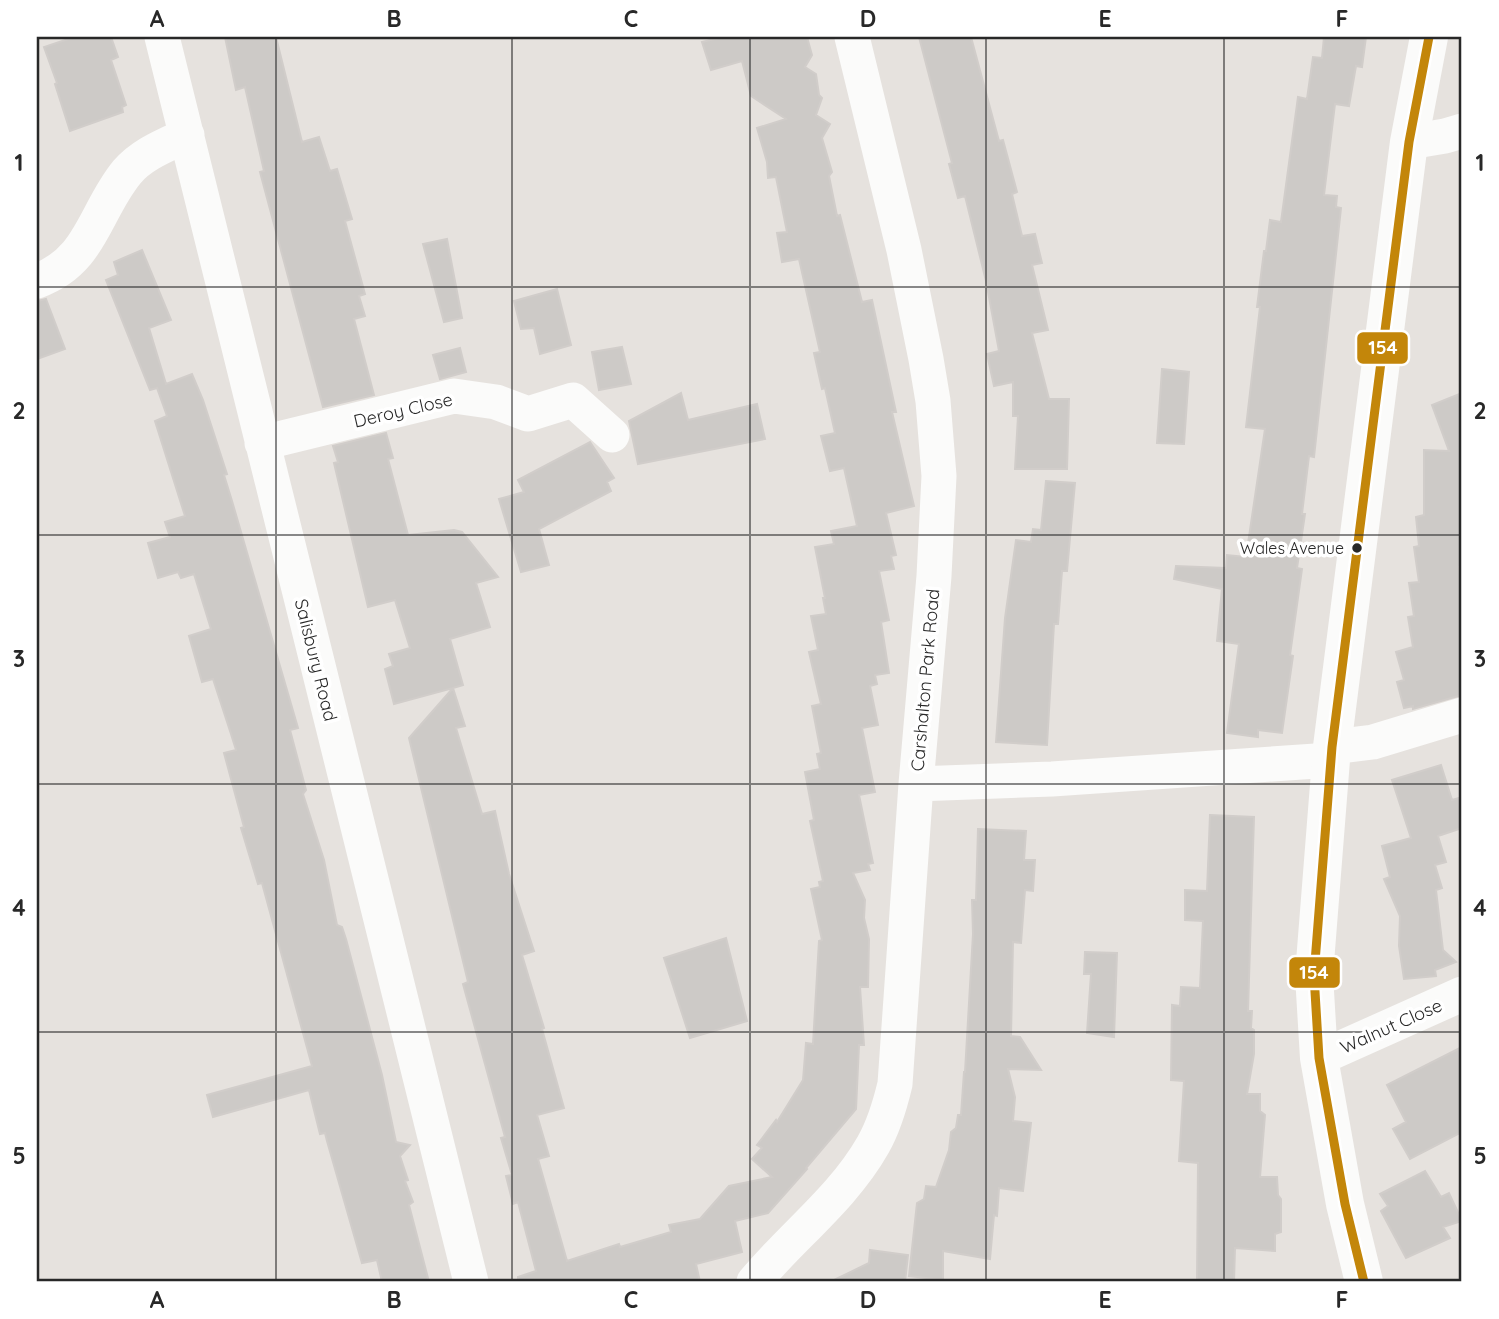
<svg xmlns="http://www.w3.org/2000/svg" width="1499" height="1319" viewBox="0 0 1499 1319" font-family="Quicksand,sans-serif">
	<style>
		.building { fill: #cdcac7; stroke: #d1cdca; stroke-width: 2 }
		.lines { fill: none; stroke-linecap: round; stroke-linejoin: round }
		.street { stroke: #fbfbfa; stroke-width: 35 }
		.secondary { stroke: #fbfbfa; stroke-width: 38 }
		.bus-1-casing { stroke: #fff; stroke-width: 14 }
		.bus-1 { stroke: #c3860a; stroke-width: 9 }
		.grid { fill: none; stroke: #282828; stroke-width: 2; stroke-opacity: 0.55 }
		.bus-dot { fill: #282828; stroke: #fff; stroke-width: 2.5 }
		.labels { text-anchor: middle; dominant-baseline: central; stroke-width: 7; stroke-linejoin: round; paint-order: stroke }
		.bus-label { font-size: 16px; fill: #282828; stroke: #fff; text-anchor: end }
		.street-label { font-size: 18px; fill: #282828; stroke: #fff }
		.line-badge { stroke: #fff; stroke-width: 2.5 }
		.badge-label { font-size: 19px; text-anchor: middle; font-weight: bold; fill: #fff }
		.neatline { fill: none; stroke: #282828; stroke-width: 2.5 }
		.grid-label { font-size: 23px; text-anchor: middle; font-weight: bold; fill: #282828 }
	</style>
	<rect width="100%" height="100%" fill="#e6e2de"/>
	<path class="building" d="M74 37H111L118 57 111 60 126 105 122 107 123 112 70 131 55 84 57 83 44 47Z
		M225 37H276L302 142 319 137 330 171 337 169 352 219 345 221 365 294 359 296 365 316 354 319 374 395 323 407 260 172 264 171 245 87 236 90Z
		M723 37H807L812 55 805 67 816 74 819 95 822 98 816 115 830 124 822 138 832 172 829 176 837 216 840 215 862 302 872 300 896 412H892L914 506 886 513 896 555 891 556 894 569 879 571 889 620 881 622 889 673 875 675 877 684 870 686 878 725 862 728 875 792 859 795 873 863 868 864 870 870 853 873 865 900 864 918 869 939 868 987H860L864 1045H859L856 1109 806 1168 807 1169 768 1213 735 1221 742 1252 696 1264 700 1282H518V1277L536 1271 518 1202 513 1204 506 1176 512 1175 501 1138 505 1137 463 984 468 982 409 738 453 688 394 704 385 669 393 666 389 654 410 648 395 600 368 607 334 463 338 462 333 446 386 433 393 458 388 459 408 535 454 530 462 532 498 577 476 583 490 627 450 639 463 685 453 688 465 726 456 728 482 814 495 811 509 874 534 951 522 955 544 1028 542 1029 564 1108 537 1115 549 1156 538 1159 567 1261 619 1244 620 1247 671 1232 669 1225 700 1219 729 1186 772 1177 752 1159 762 1148 757 1145 776 1120 777 1122 803 1080 806 1043 813 1044 819 941 822 940 811 889 820 887 819 882 823 881 810 821 814 820 805 772 820 769 817 754 821 753 812 706 821 704 809 652 818 650 811 616 826 614 823 598H825L815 547 834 544 831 531 857 526 844 468 830 471 821 436 835 433 825 388 822 389 814 353 820 352 799 259 782 262 777 233 787 232 776 177 768 178 767 162 757 128 786 119 751 96 742 61 711 70 702 42Z
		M919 37H971L999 141 1003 140 1017 192 1012 194 1022 236 1035 234 1042 263 1032 265 1048 330 1032 333 1049 399H1069L1067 469H1015L1018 416H1013V382L994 386 987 354 999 351 986 281 965 196 958 198 949 164 952 163Z
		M1324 37H1366L1362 67 1356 66 1349 106 1335 104 1324 195 1337 196 1336 207 1341 208 1314 457 1309 456 1302 514H1305L1297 568 1302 569 1290 655 1293 656 1282 733 1258 730V737L1227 733 1239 644 1217 641 1222 589 1174 579 1176 566 1226 568 1227 555 1246 557 1265 429 1246 427 1260 307H1257L1264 251H1266L1270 220 1281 222 1298 97 1307 99 1313 57 1322 58Z
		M447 239 462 318 444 322 423 244Z
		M142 250 171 320 149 328 166 384 192 374 203 400 227 474 224 475 232 501 298 728 290 730 306 790 303 794 324 860 337 925 342 927 346 939 382 1075 396 1142 410 1145 400 1156 408 1180 405 1181 413 1202 409 1205 429 1282H382L377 1260 362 1263 327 1141 325 1133 320 1134 309 1090 213 1117 207 1095 312 1066 262 883 258 884 241 828 244 827 224 753 236 750 231 734 213 679 202 682 189 636 211 629 194 574 181 578 178 572 158 578 148 543 170 537 165 522 185 516 155 421 167 416 157 388 150 390 106 280 118 275 114 262Z
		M557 289 571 345 540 354 534 328 521 329 514 301Z
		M46 299 65 349 37 359V301Z
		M622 347 631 384 599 390 592 352Z
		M460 348 466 372 440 379 433 355Z
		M1162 369 1189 372 1184 444 1157 443Z
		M681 393 688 420 757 404 765 439 638 464 629 421Z
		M1462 393V567H1459L1462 590V695L1413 709V706L1404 708 1397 682 1404 680 1396 652 1413 647 1408 617 1414 616 1409 583 1419 582 1414 547 1419 546 1416 517 1424 515V450L1449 451 1432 405Z
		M590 442 614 478 607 482 611 491 539 529 549 565 521 572 499 499 524 492 518 480Z
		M1046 481 1075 483 1067 571H1062L1058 624H1054L1047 745 996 742 1005 618 1016 540 1031 542 1033 529 1041 530Z
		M1441 765 1452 800 1462 797V828L1438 836 1446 862 1435 865 1442 888 1436 890 1443 950 1456 962 1435 970 1436 976 1404 979 1399 946 1400 916 1384 879 1390 877 1382 846 1411 838 1392 780Z
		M1210 815 1254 817 1248 1011H1252L1251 1028 1254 1030V1054L1247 1094H1260V1111L1265 1115 1260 1177H1277L1278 1195 1281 1199V1232L1275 1234V1251L1235 1248 1234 1282H1197L1198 1163 1179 1161 1184 1081 1171 1080 1172 1005 1180 1006 1181 987 1200 988 1203 921 1185 920V890L1207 891Z
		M978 829 1026 831 1024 860H1035L1033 891 1025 890 1021 943 1013 942 1011 1036 1020 1037 1041 1070 1008 1069 1015 1097 1013 1121 1031 1123 1023 1191 999 1188 997 1216 994 1215 990 1259 943 1251V1280L909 1276 917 1203 924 1199 926 1186 936 1187 949 1150 951 1132 956 1128 958 1115H961L964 1072H965L973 934 972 900H976Z
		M726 938 747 1021 690 1038 664 958Z
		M1085 952 1117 953 1114 1037 1087 1033 1091 974H1084Z
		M1462 1047V1132L1410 1159 1393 1129 1406 1122 1387 1085Z
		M1425 1171 1441 1197 1449 1193 1462 1221 1443 1227 1450 1238 1406 1258 1381 1211 1388 1206 1380 1194Z
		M870 1250 908 1255 905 1282H830L869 1263Z"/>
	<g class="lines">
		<path class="street" d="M162 37 471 1282
			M1409 142 1445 136 1462 131
			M37 281C92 261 94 212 127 172 142 154 166 145 187 135
			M262 443 454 396 496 402 528 414 573 400 612 435
			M1332 747 1373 742 1462 715
			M916 784 1052 779 1331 760
			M1319 1058 1462 994
			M754 1282C792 1236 843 1198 873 1145 884 1126 890 1105 895 1084L916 784 934 576 939 476 933 401 926 359 904 250 852 37"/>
		<path class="secondary" d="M1364 1282 1345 1204 1319 1058 1314 975 1332 747 1409 142 1429 37"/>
		<g class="bus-1-casing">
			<path id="bus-1" d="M1364 1282 1345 1204 1319 1058 1314 975 1332 747 1409 142 1429 37"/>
		</g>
		<use href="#bus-1" class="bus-1"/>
	</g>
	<path class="grid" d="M276 37V1282M512 37V1282M750 37V1282M986 37V1282M1224 37V1282M37 287H1462M37 535H1462M37 784H1462M37 1032H1462"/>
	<circle class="bus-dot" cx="1357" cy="548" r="6"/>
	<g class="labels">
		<g class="bus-label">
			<text x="1344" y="548">Wales Avenue</text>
		</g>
		<g class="street-label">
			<text transform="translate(403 410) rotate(-13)">Deroy Close</text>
			<text transform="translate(316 660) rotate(76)">Salisbury Road</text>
			<text transform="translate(925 680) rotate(-85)">Carshalton Park Road</text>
			<text transform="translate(1391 1026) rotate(-24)">Walnut Close</text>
		</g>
	</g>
	<g class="line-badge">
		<rect x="1356" y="331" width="53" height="34" rx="7" fill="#c3860a"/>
		<rect x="1288" y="956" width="53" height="33" rx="7" fill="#c3860a"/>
	</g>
	<g class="badge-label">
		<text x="1383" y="354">154</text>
		<text x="1314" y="979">154</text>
	</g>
	<rect width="1499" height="1319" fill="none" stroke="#ffffff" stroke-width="77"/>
	<rect x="38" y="38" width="1422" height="1242" class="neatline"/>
	<g class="grid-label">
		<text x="157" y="27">A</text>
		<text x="394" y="27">B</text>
		<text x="631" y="27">C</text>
		<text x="868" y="27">D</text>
		<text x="1105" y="27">E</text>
		<text x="1342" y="27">F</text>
		<text x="19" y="171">1</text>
		<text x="1480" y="171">1</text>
		<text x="19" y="419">2</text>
		<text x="1480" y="419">2</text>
		<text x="19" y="667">3</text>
		<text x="1480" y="667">3</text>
		<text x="19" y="916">4</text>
		<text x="1480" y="916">4</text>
		<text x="19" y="1164">5</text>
		<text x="1480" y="1164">5</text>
		<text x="157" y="1308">A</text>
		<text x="394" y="1308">B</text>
		<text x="631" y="1308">C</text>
		<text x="868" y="1308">D</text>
		<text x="1105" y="1308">E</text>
		<text x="1342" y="1308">F</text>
	</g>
</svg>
